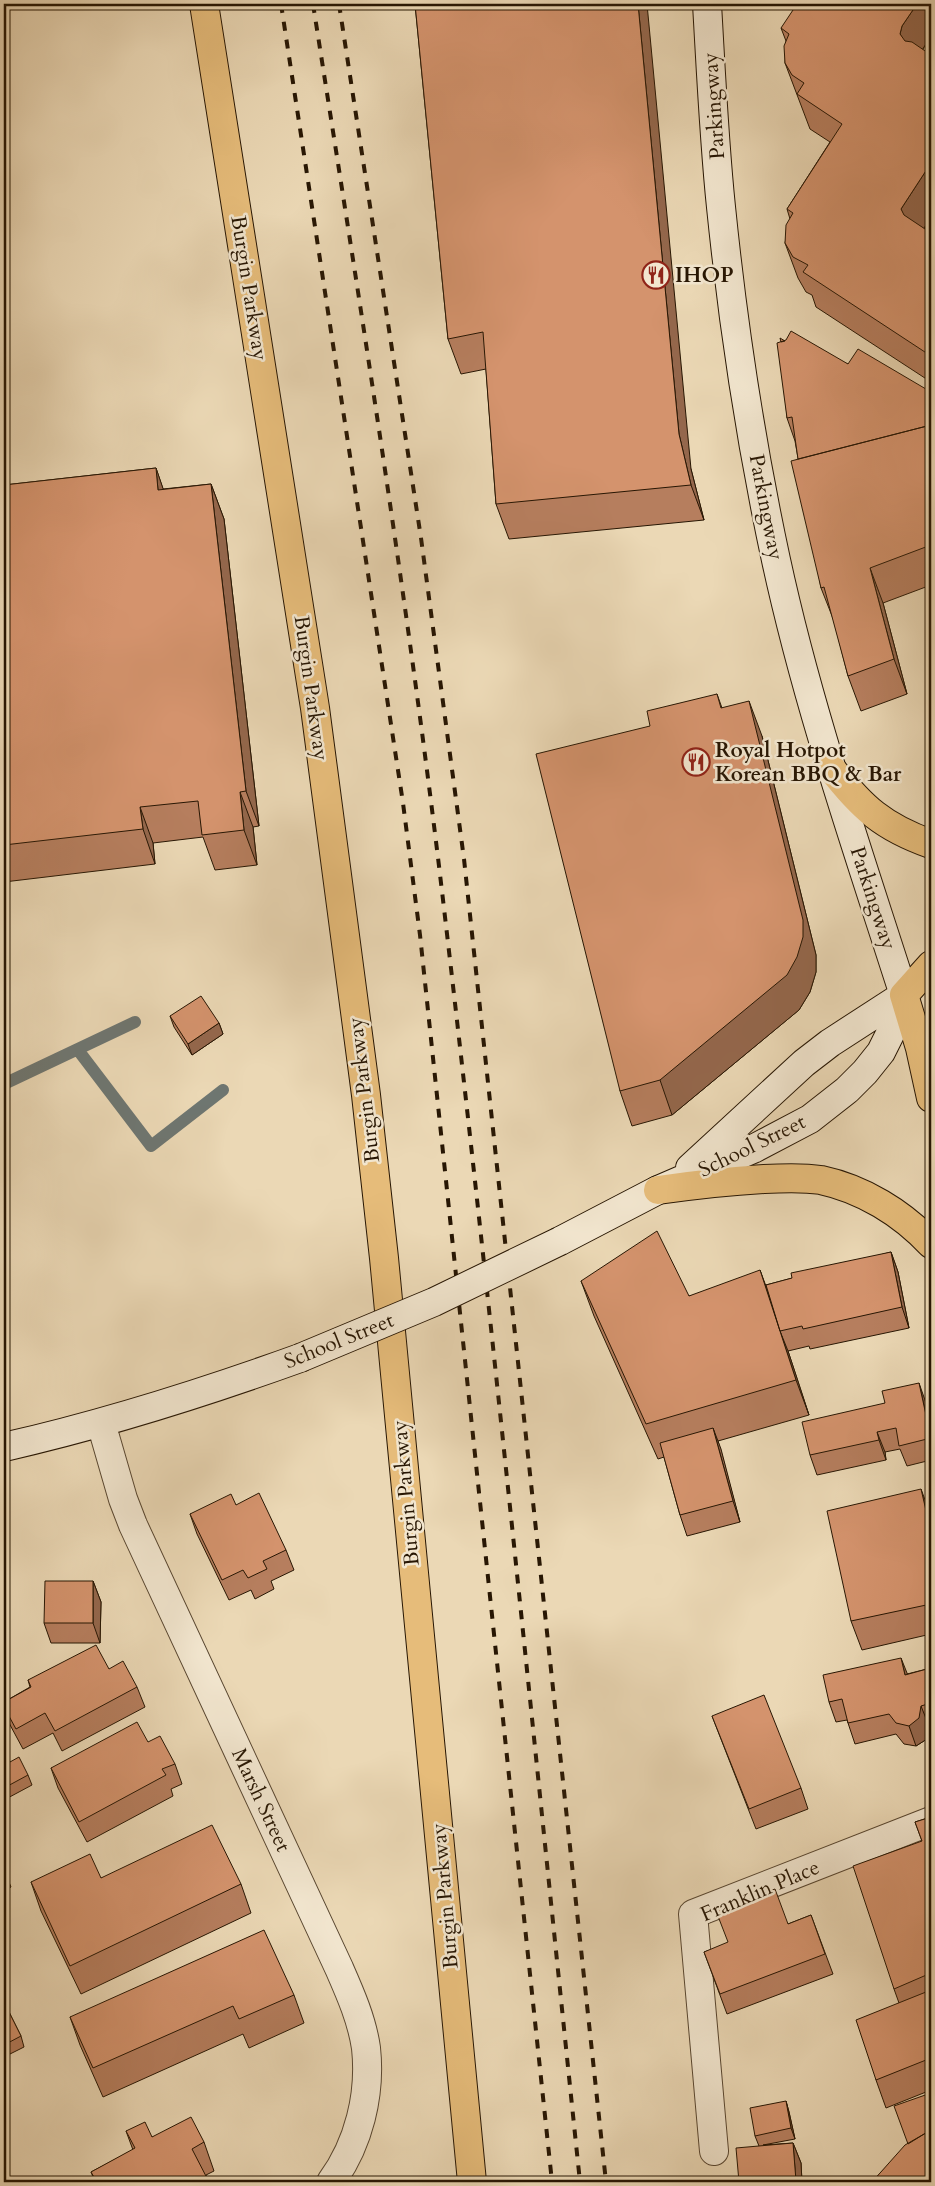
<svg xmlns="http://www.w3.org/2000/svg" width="935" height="2186" viewBox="0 0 935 2186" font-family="Cardo,serif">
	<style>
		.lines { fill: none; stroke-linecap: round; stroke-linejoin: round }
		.stream { stroke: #6e7671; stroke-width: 12 }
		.street-casing { stroke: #584630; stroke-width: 30 }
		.secondary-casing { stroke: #271603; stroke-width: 30 }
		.primary-casing { stroke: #271603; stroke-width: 30 }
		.street { stroke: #f2e6cf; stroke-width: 28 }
		.secondary { stroke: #f2e6cf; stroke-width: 28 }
		.primary { stroke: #e6bc7a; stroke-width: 28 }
		.rail { stroke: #271603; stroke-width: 4; stroke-dasharray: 9 9; stroke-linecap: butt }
		.secondary-bridge-casing { stroke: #271603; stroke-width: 30; stroke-linecap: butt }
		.secondary-bridge { stroke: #f2e6cf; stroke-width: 28 }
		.wall { fill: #b67e5e; stroke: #271603 }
		.shaded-wall { fill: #94674c; stroke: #271603 }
		.building { fill: #d4936d; stroke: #271603 }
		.labels { text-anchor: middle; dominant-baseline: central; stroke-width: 5; stroke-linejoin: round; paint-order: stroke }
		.street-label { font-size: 21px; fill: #271603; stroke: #f2e6cf }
		.poi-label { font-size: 21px; font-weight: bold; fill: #271603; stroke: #f2e6cf; text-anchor: start }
	</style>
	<rect width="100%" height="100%" fill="#ebd8b5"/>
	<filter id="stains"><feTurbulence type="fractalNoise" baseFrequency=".004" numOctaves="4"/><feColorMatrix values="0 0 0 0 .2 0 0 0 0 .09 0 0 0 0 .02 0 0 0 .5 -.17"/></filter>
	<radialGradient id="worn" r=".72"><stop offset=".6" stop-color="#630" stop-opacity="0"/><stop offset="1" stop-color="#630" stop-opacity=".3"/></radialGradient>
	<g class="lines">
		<path class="stream" d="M78 1050 151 1146 223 1090
			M4 1084 135 1022"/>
		<g class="street-casing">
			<path id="street" d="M101 1423 123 1499 133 1525 339 1968C350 1993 362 2020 366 2048 371 2094 359 2144 331 2182
				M714 2151 693 1914 931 1821"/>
		</g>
		<g class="secondary-casing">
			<path id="secondary" d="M707 4C711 72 714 140 721 207 733 325 751 444 776 560 808 708 858 851 904 995
				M690 1168 804 1063 830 1043 904 995
				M560 1241 658 1190 753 1149 810 1119 847 1090 865 1072 881 1052 893 1028 904 995
				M4 1447C105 1424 203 1393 300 1358"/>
		</g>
		<g class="primary-casing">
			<path id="primary" d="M204 4 315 708 366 1095 384 1258 472 2182
				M831 768C862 808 883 827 931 844
				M931 965 904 995 920 1048 931 1098
				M658 1190C693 1185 728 1181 764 1179 782 1178 802 1177 821 1180 863 1189 902 1213 931 1244"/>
		</g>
		<use href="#street" class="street"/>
		<use href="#secondary" class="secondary"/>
		<use href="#primary" class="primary"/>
		<path class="rail" d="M281 4 403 803 420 935 552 2182
			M313 4C358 291 404 578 439 866 491 1304 534 1743 580 2182
			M339 4 421 538 464 859 606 2182"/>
		<g class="secondary-bridge-casing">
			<path id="secondary-bridge" d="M300 1358 434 1302 560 1241"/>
		</g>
		<use href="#secondary-bridge" class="secondary-bridge"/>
	</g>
	<path class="wall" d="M415 4 691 469 704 520 509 539 496 504 486 369 461 374 448 339Z
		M931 4V36L923 49 924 228 931 233V382L816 307 812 295 806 292 798 278 785 243 790 219 787 209 830 142 810 129 785 63 786 41 781 28Z
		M785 341 848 364 931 392V585L883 603 907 694 861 711 848 676 834 621 821 588 795 441 787 418 781 342Z
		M156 468 163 489 211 484 224 519 259 826 253 827 257 865 215 870 203 837 153 843 155 864 4 882V485Z
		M717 694 722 708 762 736 816 955V972L810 992 799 1010 672 1115 632 1126 620 1091 650 726Z
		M170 1016 219 1023 223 1034 192 1055 174 1027Z
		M891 1252 898 1272 909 1328 810 1349 809 1346 788 1351 809 1415 718 1441 740 1522 687 1536 680 1515 664 1457 658 1459 594 1316 581 1281 689 1296 766 1285Z
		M885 1403H926L931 1425V1460L907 1466 900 1449 885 1452 886 1460 817 1475 810 1455Z
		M236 1505 286 1550 294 1570 271 1581 274 1589 255 1599 251 1590 229 1600 197 1534 190 1514Z
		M931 1516V1634L862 1650 851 1621Z
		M93 1581 101 1602 100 1643H51L44 1623Z
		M109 1669 137 1687 145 1707 62 1751 53 1733 23 1749 9 1723 4 1708V1702L30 1687 28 1680Z
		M927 1669 931 1680V1725L929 1726 927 1739 916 1746 904 1744 896 1734 855 1744 847 1720 836 1722 829 1702 907 1674Z
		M712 1716 801 1788 808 1809 756 1829Z
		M148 1742 175 1764 182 1784 171 1789 173 1796 87 1842 58 1788 51 1768Z
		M4 1749 10 1762 28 1775 32 1785 4 1800Z
		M931 1817V2090L886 2108 876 2080 899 2003 894 1989 922 1841 915 1822Z
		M4 1870 11 1887 4 1891Z
		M101 1878 241 1884 251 1913 81 1994 41 1911 31 1882Z
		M811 1915 833 1974 727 2014 704 1952 788 1924Z
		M294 1995 304 2023 249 2048 243 2034 103 2097 80 2045 70 2017Z
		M4 2002 21 2036 24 2047 4 2057Z
		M931 2093V2182H872L908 2144Z
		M786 2101 789 2112 795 2139 763 2145 793 2143 801 2163 802 2182H739L759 2146 755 2136Z
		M126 2131 152 2137 204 2142 214 2171 206 2175 209 2182H95L91 2172 133 2150Z"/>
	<path class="shaded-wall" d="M638 4H647L691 469 704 520 691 485 679 434Z
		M917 4H931V36L915 61 900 34 902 26Z
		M931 163V217L914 244 901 209Z
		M156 468 168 503 158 490Z
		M211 484 224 519 259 826 246 791Z
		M870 568 883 603 907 694 894 659Z
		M749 701 762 736 816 955V972L810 992 799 1010 672 1115 660 1080Z
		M240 792 253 827 257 865 244 830Z
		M140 807 153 843 155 864 143 829Z
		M219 1023 223 1034 192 1055 188 1044Z
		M891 1252 898 1272 909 1328 902 1307Z
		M760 1270 773 1305 780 1331 788 1351 809 1415 796 1380Z
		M919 1383 926 1403 931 1425V1437Z
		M713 1428 721 1449 740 1522 733 1501Z
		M877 1432 885 1452 886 1460 879 1440Z
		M921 1489 931 1516V1532Z
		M93 1581 101 1602 100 1643 93 1623Z
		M901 1658 909 1678 905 1675Z
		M921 1706 929 1726 927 1739 916 1746 909 1726Z
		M786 2101 789 2112 795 2139 791 2128Z
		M793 2143 801 2163 802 2182H797L796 2181Z"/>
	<path class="building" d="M415 4H638L679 434 691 485 496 504 483 332 448 339Z
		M797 4H917L902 26 900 34 905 41 912 42 931 55V163L901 209 904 215 931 233V356L803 272 808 265 793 257 785 243 786 225 793 213 787 209 842 124 797 94 804 83 792 75 785 63 784 46 789 34 781 28Z
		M791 331 848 364 858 349 931 392V425L798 459 792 417 787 418 777 343 786 340Z
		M780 338 785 341 781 342Z
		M931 425V545L870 568 894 659 848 676 824 587 821 588 791 461Z
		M156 468 158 490 211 484 246 791 240 792 244 830 202 835 198 801 140 807 143 829 4 845V485Z
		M717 694 721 708 749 701 803 920V937L797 957 787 975 660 1080 620 1091 536 754 650 726 647 711Z
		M201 996 219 1023 188 1044 170 1016Z
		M657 1231 689 1296 760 1270 796 1380 646 1424 581 1281Z
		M891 1252 902 1307 803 1329 802 1326 780 1331 766 1285 792 1278 791 1273Z
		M919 1383 931 1438 899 1446 896 1428 877 1432 879 1440 810 1455 802 1422 885 1403 882 1391Z
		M713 1428 733 1501 680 1515 660 1443Z
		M921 1489 931 1532V1604L851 1621 827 1511Z
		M259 1493 286 1550 263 1561 267 1569 248 1578 243 1570 222 1580 190 1514 231 1494 236 1505Z
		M45 1581H93V1623H44Z
		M96 1645 109 1669 123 1661 137 1687 55 1731 45 1713 16 1729 4 1707V1702L31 1687 28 1680Z
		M901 1658 905 1675 927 1669 931 1684V1703L921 1706 919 1718 909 1726 896 1723 889 1714 848 1723 842 1699 829 1702 823 1675Z
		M764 1695 801 1788 749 1809 712 1716Z
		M137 1722 148 1742 160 1736 175 1764 162 1769 166 1775 79 1822 51 1768Z
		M4 1749 10 1762 19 1757 28 1775 4 1788Z
		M931 1817V1973L894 1989 853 1866 922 1841 915 1822Z
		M212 1825 241 1884 70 1966 31 1882 90 1854 101 1878Z
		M4 1870 7 1876 4 1878Z
		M775 1889 788 1924 811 1915 825 1954 720 1994 704 1952 728 1942 716 1911Z
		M264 1930 294 1995 239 2019 233 2006 93 2068 70 2017Z
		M931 1990V2058L876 2080 856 2020Z
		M4 2002 21 2036 4 2045Z
		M931 2093V2124L927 2125 929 2131 908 2144 894 2106Z
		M786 2101 791 2128 755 2136 750 2108Z
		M191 2117 204 2142 192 2149 209 2182H97L91 2172 135 2148 126 2131 145 2122 152 2137Z
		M931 2130V2180L929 2182H872L905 2145Z
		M793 2143 796 2181 776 2182H739L736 2148Z
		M25 2178 27 2182H18Z"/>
	<defs>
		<g id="restaurant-ring" transform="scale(1.4375)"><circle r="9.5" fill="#f2e6cf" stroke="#8f2418" stroke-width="1.5"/><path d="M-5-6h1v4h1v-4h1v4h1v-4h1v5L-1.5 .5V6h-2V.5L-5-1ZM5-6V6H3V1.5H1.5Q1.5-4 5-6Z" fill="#8f2418"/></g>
	</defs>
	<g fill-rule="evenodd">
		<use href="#restaurant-ring" x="656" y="275"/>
		<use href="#restaurant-ring" x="696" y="762"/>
	</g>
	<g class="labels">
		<g class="street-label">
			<text transform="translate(714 106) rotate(-94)">Parkingway</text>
			<text transform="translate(249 288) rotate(81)">Burgin Parkway</text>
			<text transform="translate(766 507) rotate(79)">Parkingway</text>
			<text transform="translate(311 688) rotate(82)">Burgin Parkway</text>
			<text transform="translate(873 898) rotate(72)">Parkingway</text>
			<text transform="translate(364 1090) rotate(-97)">Burgin Parkway</text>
			<text transform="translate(752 1146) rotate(-26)">School Street</text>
			<text transform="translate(339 1341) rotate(-22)">School Street</text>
			<text transform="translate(406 1493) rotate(-95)">Burgin Parkway</text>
			<text transform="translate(261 1800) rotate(65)">Marsh Street</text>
			<text transform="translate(760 1891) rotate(-23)">Franklin Place</text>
			<text transform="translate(445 1896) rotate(-95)">Burgin Parkway</text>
		</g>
		<g class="poi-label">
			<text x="675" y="275">IHOP</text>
			<text x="715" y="750">Royal Hotpot<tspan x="715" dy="24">Korean BBQ &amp; Bar</tspan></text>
		</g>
	</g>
	<rect width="935" height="2186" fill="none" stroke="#ebd8b5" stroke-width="20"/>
	<rect x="5" y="5" width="925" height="2176" fill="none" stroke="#271603" stroke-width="2.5"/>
	<rect x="10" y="10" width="915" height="2166" fill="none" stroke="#271603"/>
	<rect width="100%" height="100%" filter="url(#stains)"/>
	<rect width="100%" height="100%" fill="url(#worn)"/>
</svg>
